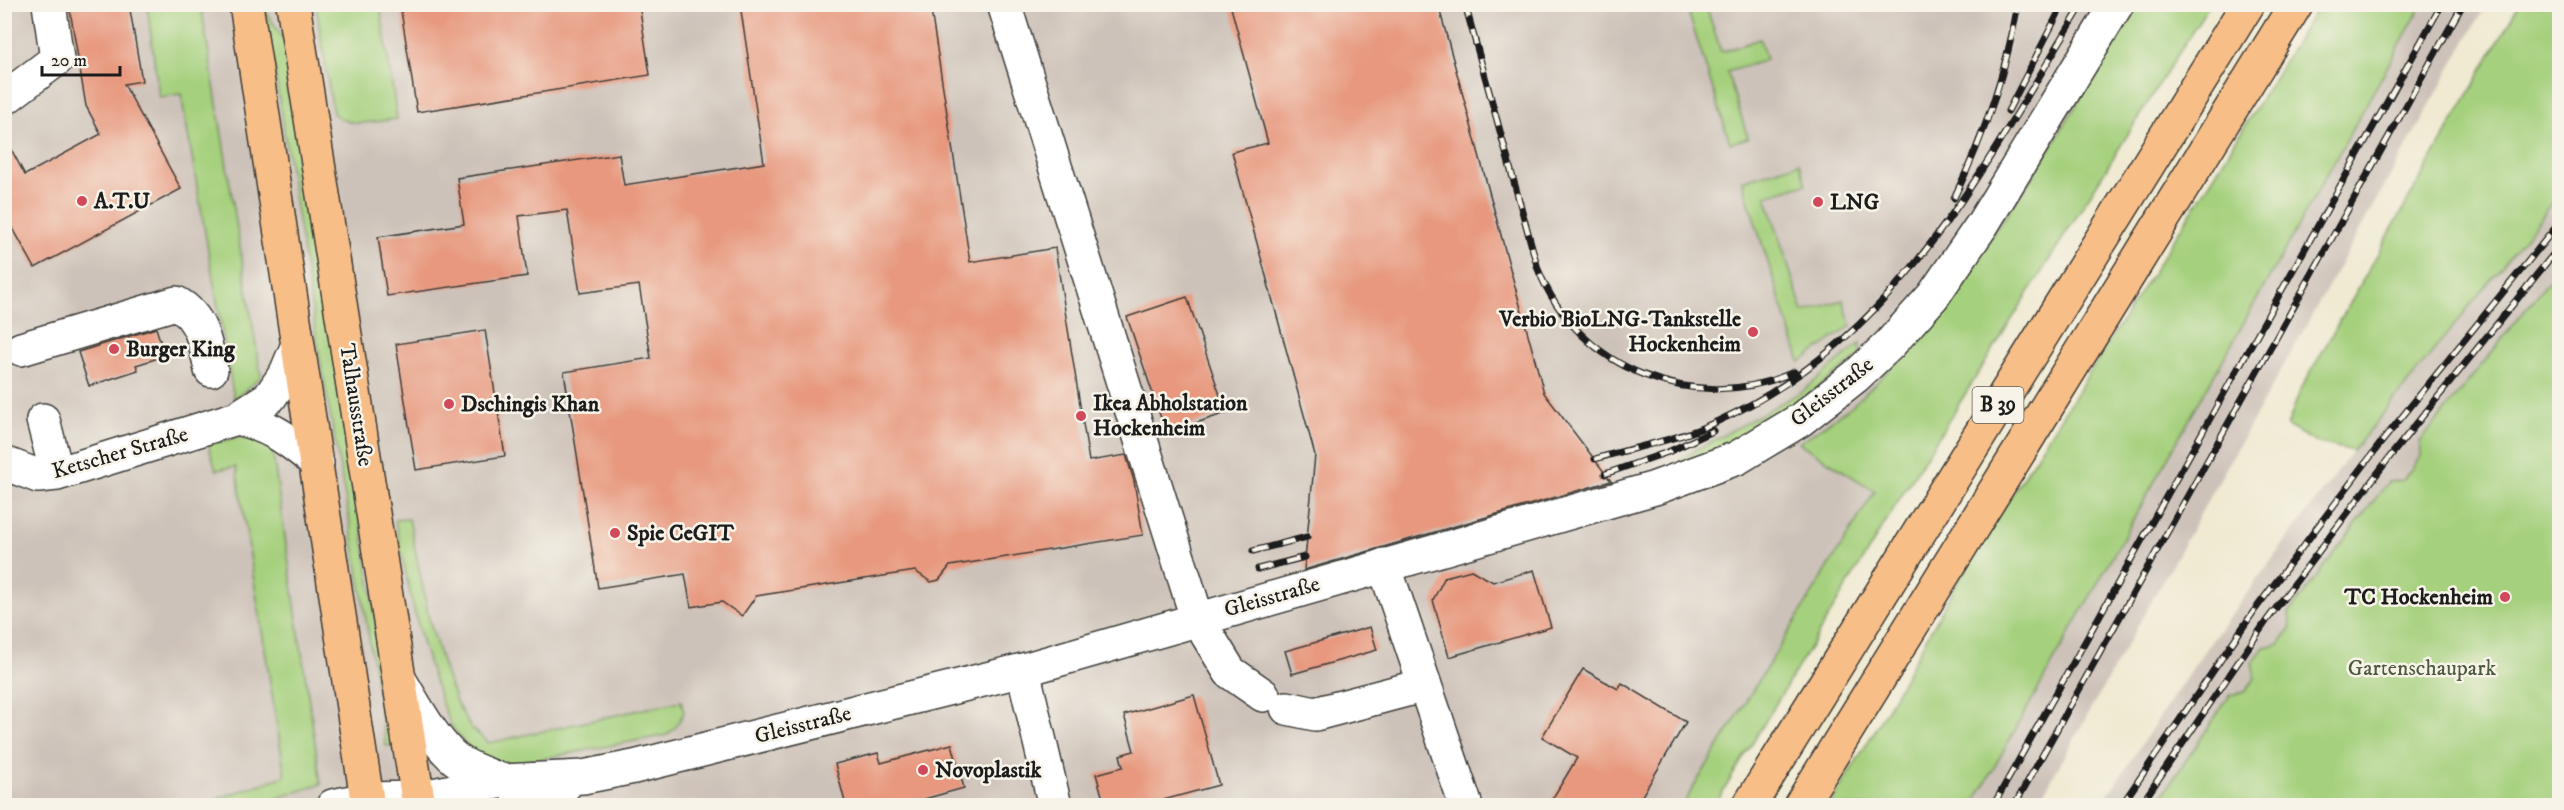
<svg xmlns="http://www.w3.org/2000/svg" width="2564" height="810" viewBox="0 0 2564 810" font-family="'IM FELL DW Pica',serif">
	<style>
		.industrial { fill: #cdc2b9 }
		.green { fill: #a5d07d; stroke: #60764c; stroke-width: 1.5 }
		.building { fill: #e7987e }
		.lines { fill: none; stroke-linecap: round; stroke-linejoin: round }
		.minor-casing { stroke: #3c3b37; stroke-width: 36 }
		.major-casing { stroke: #3c3b37; stroke-width: 36 }
		.highway-casing { stroke: #3c3b37; stroke-width: 36 }
		.minor { stroke: #fff; stroke-width: 33 }
		.major { stroke: #f7be87; stroke-width: 33 }
		.highway { stroke: #f7be87; stroke-width: 33 }
		.rail-casing { stroke: #1c1c1c; stroke-width: 7 }
		.rail { stroke: #f7f3e8; stroke-width: 4.5; stroke-dasharray: 14; stroke-linecap: butt }
		.poi-dot { fill: #d1495b; stroke: #f7f3e8; stroke-width: 2 }
		.labels { text-anchor: middle; dominant-baseline: central; stroke-width: 5; stroke-linejoin: round; paint-order: stroke }
		.shield { fill: #f7f3e8; stroke: #5e5c59; stroke-width: 1.5 }
		.shield-label { font-size: 21px; font-weight: bold; fill: #1c1c1c }
		.poi-label { font-size: 22px; font-weight: bold; fill: #1c1c1c; stroke: #f7f3e8; text-anchor: start }
		.street-label { font-size: 22px; fill: #1c1c1c; stroke: #f7f3e8 }
		.park-label { font-size: 22px; fill: #4c5b3e; stroke: #f7f3e8 }
	</style>
	<rect width="100%" height="100%" fill="#f7f3e8"/>
	<filter id="ink" filterUnits="userSpaceOnUse"><feTurbulence type="fractalNoise" baseFrequency=".0167" numOctaves="2"/><feDisplacementMap in="SourceGraphic" scale="12" xChannelSelector="R" yChannelSelector="G"/><feConvolveMatrix kernelMatrix="1 2 1 2 8 2 1 2 1" color-interpolation-filters="sRGB"/></filter>
	<filter id="wash" filterUnits="userSpaceOnUse"><feTurbulence type="fractalNoise" baseFrequency=".008" numOctaves="4" result="noise"/><feDisplacementMap in="SourceGraphic" scale="24" xChannelSelector="R" yChannelSelector="G"/><feGaussianBlur stdDeviation="1.35" result="paint"/><feColorMatrix in="noise" values="0 0 0 0 0 0 0 0 0 0 0 0 0 0 0 0 0 1.4 0 .05"/><feComposite in="paint" operator="in"/></filter>
	<g filter="url(#wash)">
		<rect width="100%" height="100%" fill="#f0ead2"/>
		<path class="industrial" d="M5 5H2137L2029 183 1914 345 1853 405 1799 443 1876 491 1682 805 5 806Z
			M2422 5H2486L2037 805 1973 806Z
			M2559 195V268L2420 441 2421 456 2403 481 2388 483 2290 612 2291 628 2245 692 2230 695 2156 805 2100 806 2204 651 2366 433Z"/>
		<path class="green" d="M147 5H201L261 377 234 399 181 94 159 97Z
			M316 5H380L397 119C376 121 348 129 333 113Z
			M1686 5H1706L1721 52 1760 39 1766 60 1727 72 1748 138 1730 143Z
			M2137 5H2209L1900 498 1715 805 1682 806 1875 491 1799 443 1853 405 1914 345 2029 183Z
			M2319 5H2422L1973 805 1829 806 1874 732 1966 567 2214 176Z
			M2519 5H2559V195L2353 451 2315 442 2287 426 2300 391Z
			M265 10 288 46 395 745 386 746 356 557 318 347Z
			M1799 163 1806 184 1766 196 1803 312 1843 300 1851 326 1800 362 1742 181Z
			M2559 268V805H2156L2230 695 2245 692 2255 678 2252 663 2264 647 2279 644 2291 628 2289 613 2388 482 2403 480 2421 456 2420 442Z
			M1860 344V356L1767 425 1684 467 1680 459 1803 391Z
			M240 437 256 440 272 448 321 784 257 805 196 806 285 776 236 467 216 470 208 444Z
			M409 519 429 619 445 672 457 704 471 728 489 743 681 701 684 712 676 727 667 735 508 765C485 762 465 748 453 728 443 712 439 694 433 677 416 626 405 573 395 520Z"/>
		<g id="blocks">
			<path class="building" d="M69 4H129L142 81 124 84 181 189 35 268 4 212V136L25 175 101 134 86 106Z
				M400 4H639L650 75 417 112Z
				M740 4H930L970 262 1055 248 1089 461 1126 455 1134 481 1143 535 950 566 939 580 931 582 915 571 756 596 742 616 722 602 691 607 685 574 598 588 564 372 651 358 639 285 580 293 567 210 519 216 527 276 387 296 378 237 464 224 457 178 619 154 624 185 764 163Z
				M1230 4H1438L1544 393 1611 481 1304 570 1315 455 1232 152 1268 143Z
				M1187 297 1226 413 1166 433 1127 317Z
				M156 328 165 356 136 365 138 370 89 386 78 352Z
				M485 330 505 456 416 470 396 344Z
				M1471 570 1493 582 1534 570 1551 627 1449 657 1433 600 1445 577Z
				M1370 627 1377 650 1292 674 1285 651Z
				M1583 669 1618 689 1622 683 1686 722 1636 806H1548L1577 758 1542 737Z
				M1194 695 1219 785 1141 806H1105L1096 774 1123 767 1120 755 1134 751 1124 715Z
				M952 744 964 788 899 806H846L835 764 878 753 881 763Z"/>
		</g>
	</g>
	<g filter="url(#ink)">
		<use href="#blocks" fill-opacity="0" stroke="#3c3b37" stroke-width="1.5"/>
		<g class="lines">
			<g class="minor-casing">
				<path id="minor" d="M1004 4 1197 618 1230 672 1263 695
					M4 99 57 59 49 4
					M21 349 176 303C201 316 206 344 211 370
					M237 418C273 427 289 440 317 463
					M43 420 57 474
					M4 463 38 476 57 474 237 418 270 397 286 373 297 347
					M1384 565 1465 803
					M1023 670 1055 806
					M399 679C415 705 430 735 452 756 466 769 487 774 503 781
					M1287 708 1315 714 1425 685
					M333 806 367 799 418 798 503 781 583 777 634 767 1023 670 1655 488 1737 458 1800 420 1856 376 1889 345 1933 296 1982 225 2117 4
					M517 806 565 785"/>
			</g>
			<g class="major-casing">
				<path id="major" d="M246 4 368 806
					M293 4 419 806"/>
			</g>
			<g class="highway-casing">
				<path id="highway" d="M1749 806 2248 4
					M1800 806 2296 4"/>
			</g>
			<use href="#minor" class="minor"/>
			<use href="#major" class="major"/>
			<use href="#highway" class="highway"/>
			<g class="rail-casing">
				<path id="rail" d="M1465 4 1538 269C1578 370 1695 416 1794 372
					M2008 111 2063 4
					M1954 198C1984 136 2006 73 2018 4
					M1595 459C1635 447 1678 440 1716 422 1901 339 1982 167 2083 4
					M1605 474 1668 452 1713 431
					M1253 551 1307 537
					M1258 569 1305 557
					M1993 806 2442 4
					M2014 806 2463 4
					M2121 806 2254 611 2380 444 2560 222
					M2140 806 2267 620 2392 454 2560 246"/>
			</g>
			<use href="#rail" class="rail"/>
		</g>
	</g>
	<g class="poi-dot">
		<circle cx="82" cy="201" r="6"/>
		<circle cx="1818" cy="202" r="6"/>
		<circle cx="1753" cy="332" r="6"/>
		<circle cx="114" cy="349" r="6"/>
		<circle cx="449" cy="404" r="6"/>
		<circle cx="1081" cy="416" r="6"/>
		<circle cx="615" cy="533" r="6"/>
		<circle cx="2505" cy="597" r="6"/>
		<circle cx="923" cy="770" r="6"/>
	</g>
	<g class="labels">
		<rect class="shield" x="1972.5" y="387" width="51" height="36" rx="4.5"/>
		<g class="shield-label">
			<text x="1998" y="405">B 39</text>
		</g>
		<g class="poi-label">
			<text x="94" y="201">A.T.U</text>
			<text x="1830" y="202">LNG</text>
			<text x="1741" y="319" text-anchor="end">Verbio BioLNG-Tankstelle<tspan x="1741" dy="25">Hockenheim</tspan></text>
			<text x="126" y="349">Burger King</text>
			<text x="1093" y="403">Ikea Abholstation<tspan x="1093" dy="25">Hockenheim</tspan></text>
			<text x="461" y="404">Dschingis Khan</text>
			<text x="627" y="533">Spie CeGIT</text>
			<text x="2493" y="597" text-anchor="end">TC Hockenheim</text>
			<text x="935" y="770">Novoplastik</text>
		</g>
		<g class="street-label">
			<text transform="translate(1832 392) rotate(-38)">Gleisstraße</text>
			<text transform="translate(356 405) rotate(81)">Talhausstraße</text>
			<text transform="translate(120 453) rotate(-16)">Ketscher Straße</text>
			<text transform="translate(1272 597) rotate(-16)">Gleisstraße</text>
			<text transform="translate(803 725) rotate(-14)">Gleisstraße</text>
		</g>
		<g class="park-label">
			<text x="2422" y="668">Gartenschaupark</text>
		</g>
	</g>
	<rect width="2564" height="810" fill="none" stroke="#f7f3e8" stroke-width="24"/>
	<path d="M42 66v9h78v-9" fill="none" stroke="#1c1c1c" stroke-width="3"/>
	<text x="51" y="66" font-size="18" fill="#1c1c1c" stroke="#f7f3e8" stroke-width="4.5" paint-order="stroke">20 m</text>
</svg>
